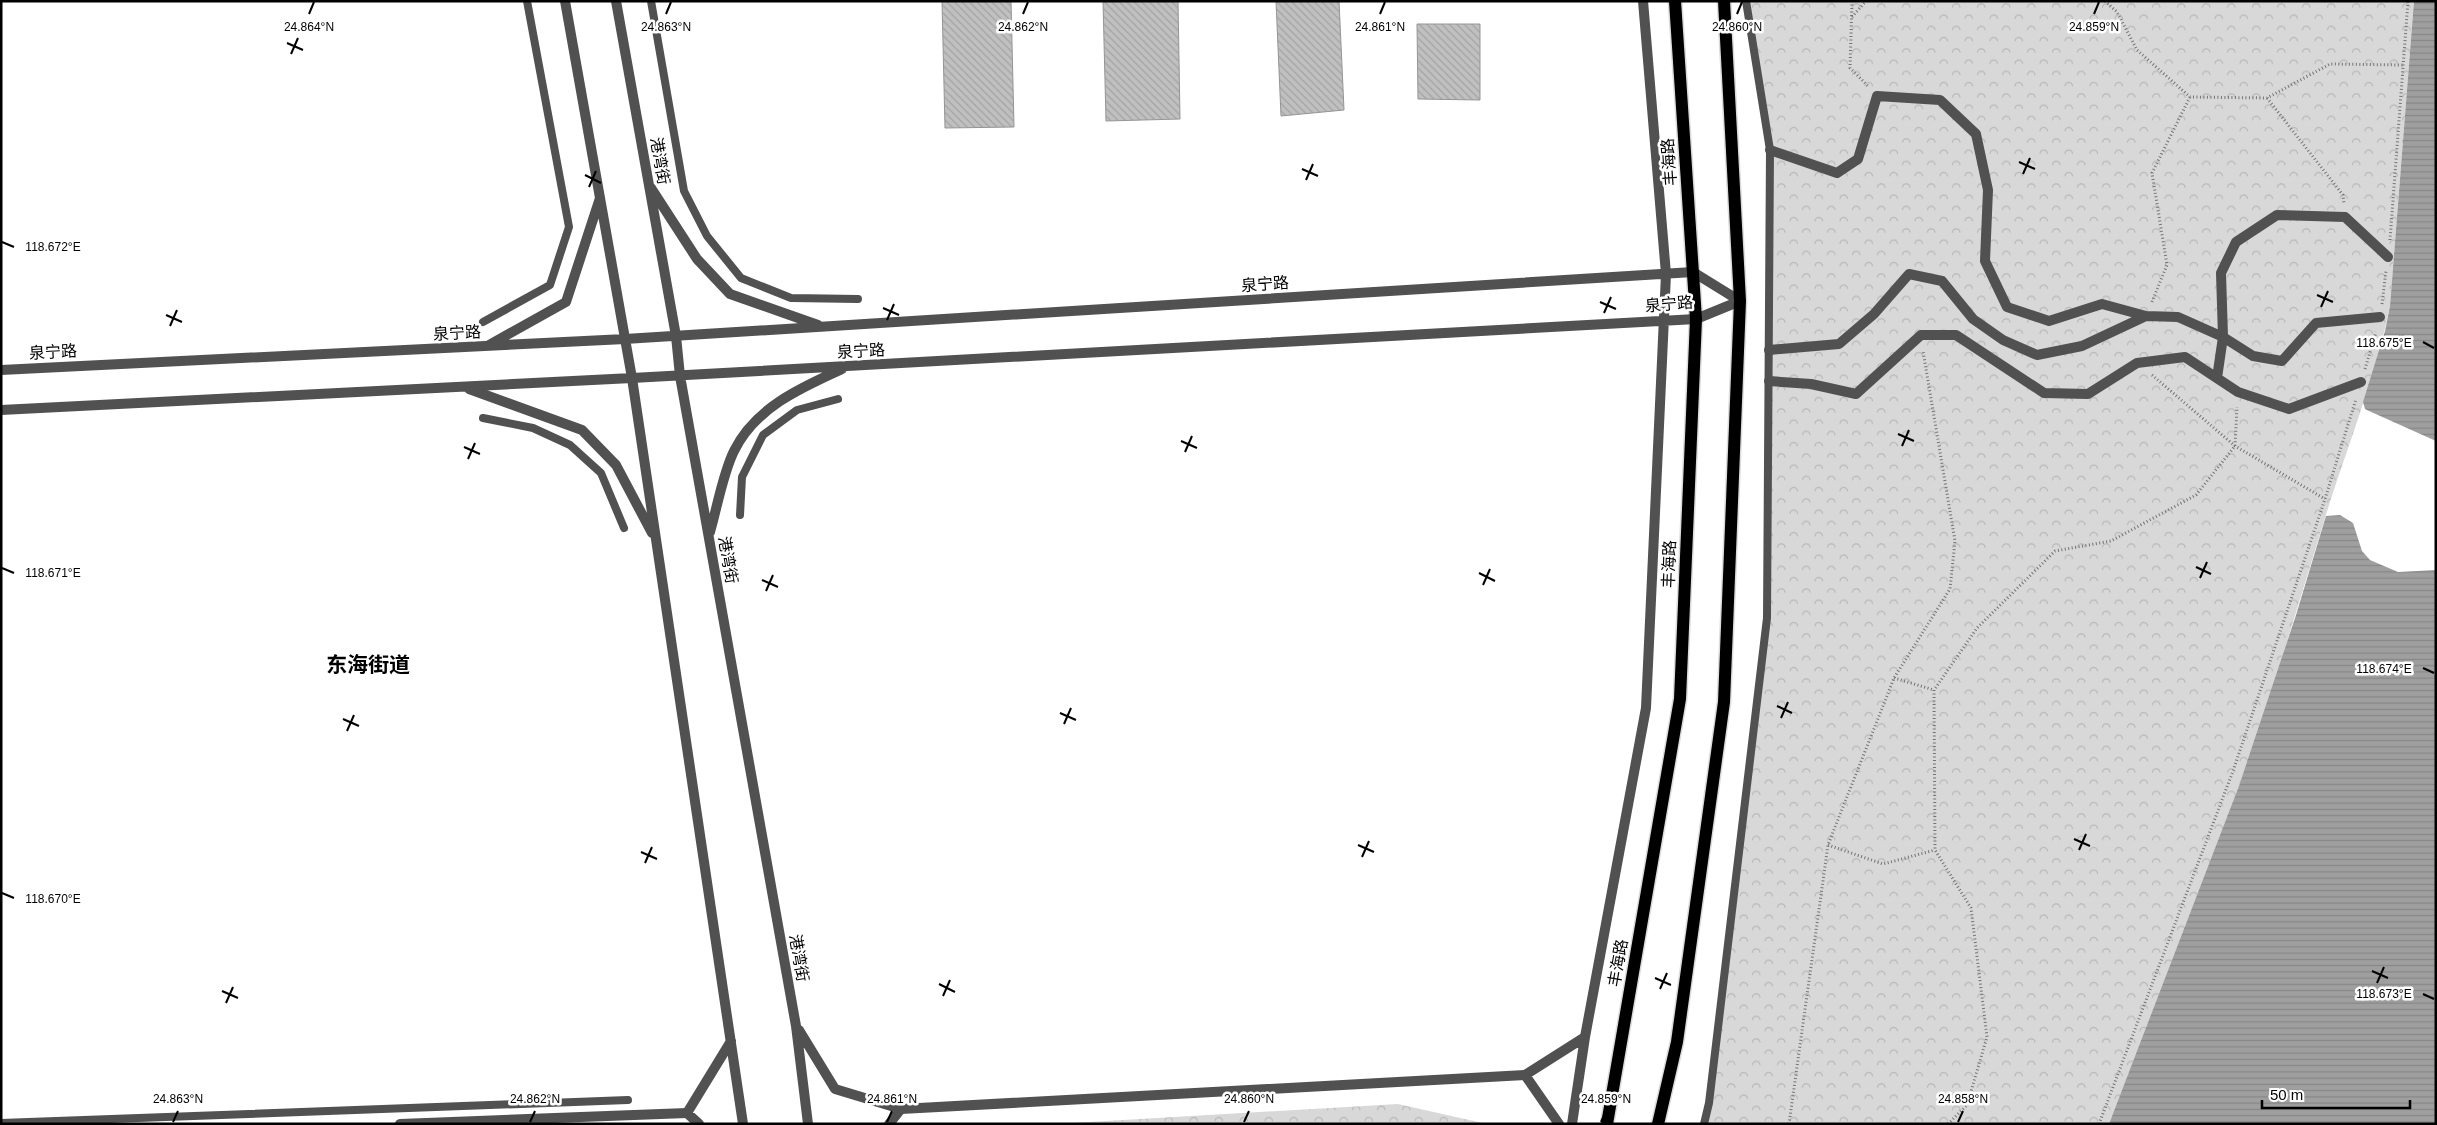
<svg xmlns="http://www.w3.org/2000/svg" width="2437" height="1125" viewBox="0 0 2437 1125" font-family="Helvetica,'Noto Sans SC',sans-serif">
	<style>
		.park { fill: url(#park-crowns) }
		.water { fill: url(#water-rules) }
		.building { fill: url(#building-back-hatch); stroke: #959595 }
		.lines { fill: none; stroke-linecap: round; stroke-linejoin: round }
		.primary-casing { stroke: #dbdbdb; stroke-width: 15 }
		.path { stroke: #737373; stroke-width: 3; stroke-dasharray: 1 2.5; stroke-linecap: butt }
		.service { stroke: #515151; stroke-width: 8 }
		.pedestrian { stroke: #515151; stroke-width: 10 }
		.minor { stroke: #515151; stroke-width: 10 }
		.tertiary { stroke: #515151; stroke-width: 10 }
		.primary { stroke: #000; stroke-width: 12 }
		.ticks { fill: none; stroke: #000; stroke-width: 2 }
		.labels { text-anchor: middle; dominant-baseline: central; stroke-width: 5; stroke-linejoin: round; paint-order: stroke }
		.street-label { font-size: 16px; fill: #000; stroke: #fff }
		.district-label { font-size: 21px; font-weight: bold; fill: #000; stroke: #fff }
		.ticks-label { font-size: 12px; text-anchor: middle; fill: #000; stroke: #fff; stroke-width: 5; stroke-linejoin: round; paint-order: stroke }
	</style>
	<defs>
		<pattern id="park-crowns" width="20" height="18" patternUnits="userSpaceOnUse" patternTransform="scale(1.25)"><rect width="20" height="18" fill="#d8d8d8"/><path d="M2 6a3 3 0 1 1 6 0M12 15a3 3 0 1 1 6 0" fill="none" stroke="#b8b8b8"/></pattern>
		<pattern id="water-rules" width="6" height="5" patternUnits="userSpaceOnUse" patternTransform="scale(1.25)"><rect width="6" height="5" fill="#9f9f9f"/><path d="M0 2.5h6" fill="none" stroke="#878787"/></pattern>
		<pattern id="building-back-hatch" width="6" height="6" patternUnits="userSpaceOnUse" patternTransform="scale(1.25)"><rect width="6" height="6" fill="#c0c0c0"/><path d="M-1 5l2 2M0 0l6 6M5-1l2 2" fill="none" stroke="#a3a3a3"/></pattern>
	</defs>
	<rect width="100%" height="100%" fill="#fff"/>
	<path class="park" d="M1746 1H2414L2390 306C2375 379 2347 447 2325 518 2297 608 2271 698 2239 787 2198 900 2153 1012 2109 1124H1704L1767 618 1770 150Z
		M1398 1104 1487 1124H1055Z"/>
	<path class="water" d="M2414 1H2436V441L2369 411 2365 409 2363 402 2385 331 2390 306Z
		M2340 515 2353 523 2362 551 2370 560 2398 572 2436 570V1124H2109L2239 786 2296 615 2326 516Z"/>
	<path class="building" d="M942 1H1011L1014 127 945 128Z
		M1103 1H1178L1180 119 1106 121Z
		M1276 1H1339L1344 110 1281 116Z
		M1417 24H1480V100L1418 99Z"/>
	<g class="lines">
		<g class="primary-casing">
			<path id="primary" d="M1607 1124 1680 699 1696 319 1675 1
				M1658 1124 1677 1042 1724 702 1740 301 1724 1"/>
		</g>
		<path class="path" d="M1852 1 1850 68 1868 86
			M2105 1 2117 12 2137 50 2190 97 2267 98 2330 64 2403 65
			M1852 17 1866 1
			M2267 98 2343 195 2344 204
			M2390 240 2408 1
			M2152 302 2167 265 2152 173 2190 97
			M2382 304 2386 271
			M2365 369 2376 332
			M2152 375 2235 446 2325 499
			M1894 678 1934 690
			M1828 845 1883 864 1935 850
			M1789 1124 1828 845 1894 678 1950 589 1955 541 1923 351
			M1948 1124 1967 1105 1987 1037 1971 908 1935 850 1934 690 1977 628 2055 551 2111 541 2196 495 2235 446 2237 407
			M2099 1124 2233 771 2325 499 2356 399"/>
		<path class="service" d="M651 1 684 191 707 236 741 278 791 298 858 299
			M483 322 550 285 569 227 527 1
			M483 418 533 428 570 445 601 473 624 528
			M740 515 742 477 763 435 797 410 838 399
			M1 1123 628 1100
			M1704 1124 1709 1103 1767 618 1770 150 1746 1"/>
		<path class="pedestrian" d="M1770 150 1837 173 1858 159 1877 96 1940 100 1976 134 1988 190 1985 261 2007 307 2049 321 2102 304 2146 316
			M1769 350 1839 344 1874 314 1909 274 1942 281 1973 319 2003 340 2037 355 2082 346 2146 316 2178 317 2223 337 2253 356 2282 361 2316 323 2380 317
			M2217 378 2223 337 2221 273 2236 242 2277 215 2345 217 2388 257
			M1769 381 1811 384 1856 394 1921 335H1956L2044 393 2088 394 2137 363 2185 357 2238 392 2289 409 2361 382"/>
		<path class="minor" d="M901 1109 1525 1075
			M400 1124 687 1113"/>
		<path class="tertiary" d="M565 1 632 378 743 1124
			M616 1 676 336 680 376 796 1026 808 1124
			M651 188 697 259 730 294 818 325
			M489 345 566 302 600 198
			M1 370 625 339 1693 272 1740 301
			M469 389 582 430 616 465 652 533
			M1 410 632 378 1696 319 1740 301
			M710 532C717 508 723 473 734 451 755 408 800 388 842 369
			M799 1030 835 1089 901 1109 889 1124
			M699 1124 687 1113 731 1041
			M1559 1124 1525 1075 1585 1037
			M1572 1124 1585 1037 1646 708 1666 274 1643 1"/>
		<use href="#primary" class="primary"/>
	</g>
	<path class="ticks" d="M309 14 314 2M666 14 671 2M1023 14 1028 2M1380 14 1385 2M1737 14 1742 2M2094 14 2099 2M287 43 303 50M291 54 298 38M2019 162 2035 169M1302 169 1318 176M2023 174 2030 158M585 175 601 183M1306 180 1313 164M589 187 596 171M2 242 14 247M2317 295 2333 302M1600 302 1616 309M2321 307 2328 291M883 308 899 315M1604 313 1611 297M166 315 182 322M887 320 894 304M170 326 177 310M2423 342 2434 348M1898 434 1914 441M1181 441 1197 448M1902 446 1909 430M464 447 480 454M1185 452 1192 436M468 459 475 443M2196 567 2211 574M2 568 14 573M1479 573 1495 581M2200 578 2207 562M762 580 778 587M1483 585 1490 569M766 591 773 575M2423 668 2434 673M1777 706 1792 713M1060 713 1076 720M1781 718 1788 702M343 719 359 726M1064 724 1071 708M347 731 354 715M2074 839 2090 846M1358 845 1374 852M2079 850 2086 834M641 852 657 859M1362 857 1369 841M645 863 652 847M2 893 14 898M2372 971 2388 978M1655 978 1671 985M2377 983 2384 967M939 984 955 992M1660 989 1667 973M222 991 238 998M2423 994 2434 999M943 996 950 980M226 1003 233 987M173 1122 178 1111M530 1122 535 1111M887 1122 892 1111M1244 1122 1249 1111M1601 1122 1606 1111M1958 1122 1963 1111"/>
	<g class="labels">
		<g class="street-label">
			<text transform="translate(660 161) rotate(80)">港湾街</text>
			<text transform="translate(1669 162) rotate(-94)">丰海路</text>
			<text transform="translate(1265 284) rotate(-4)">泉宁路</text>
			<text transform="translate(1669 304) rotate(-5)">泉宁路</text>
			<text transform="translate(457 333) rotate(-3)">泉宁路</text>
			<text transform="translate(861 351) rotate(-3)">泉宁路</text>
			<text transform="translate(53 352) rotate(-3)">泉宁路</text>
			<text transform="translate(728 560) rotate(80)">港湾街</text>
			<text transform="translate(1669 564) rotate(-88)">丰海路</text>
			<text transform="translate(799 958) rotate(80)">港湾街</text>
			<text transform="translate(1618 963) rotate(-80)">丰海路</text>
		</g>
		<g class="district-label">
			<text x="368" y="664">东海街道</text>
		</g>
	</g>
	<g class="ticks-label">
		<text x="666" y="31">24.863°N</text>
		<text x="1023" y="31">24.862°N</text>
		<text x="2094" y="31">24.859°N</text>
		<text x="309" y="31">24.864°N</text>
		<text x="1380" y="31">24.861°N</text>
		<text x="1737" y="31">24.860°N</text>
		<text x="53" y="251">118.672°E</text>
		<text x="2384" y="347">118.675°E</text>
		<text x="53" y="577">118.671°E</text>
		<text x="2384" y="673">118.674°E</text>
		<text x="53" y="903">118.670°E</text>
		<text x="2384" y="998">118.673°E</text>
		<text x="178" y="1103">24.863°N</text>
		<text x="535" y="1103">24.862°N</text>
		<text x="892" y="1103">24.861°N</text>
		<text x="1249" y="1103">24.860°N</text>
		<text x="1606" y="1103">24.859°N</text>
		<text x="1963" y="1103">24.858°N</text>
	</g>
	<rect width="2437" height="1125" fill="none" stroke="#000000" stroke-width="5"/>
	<path d="M2262 1100v8h148v-8" fill="none" stroke="#000000" stroke-width="2.5"/>
	<text x="2270" y="1100" font-size="15" fill="#000000" stroke="#ffffff" stroke-width="4" paint-order="stroke">50 m</text>
</svg>
